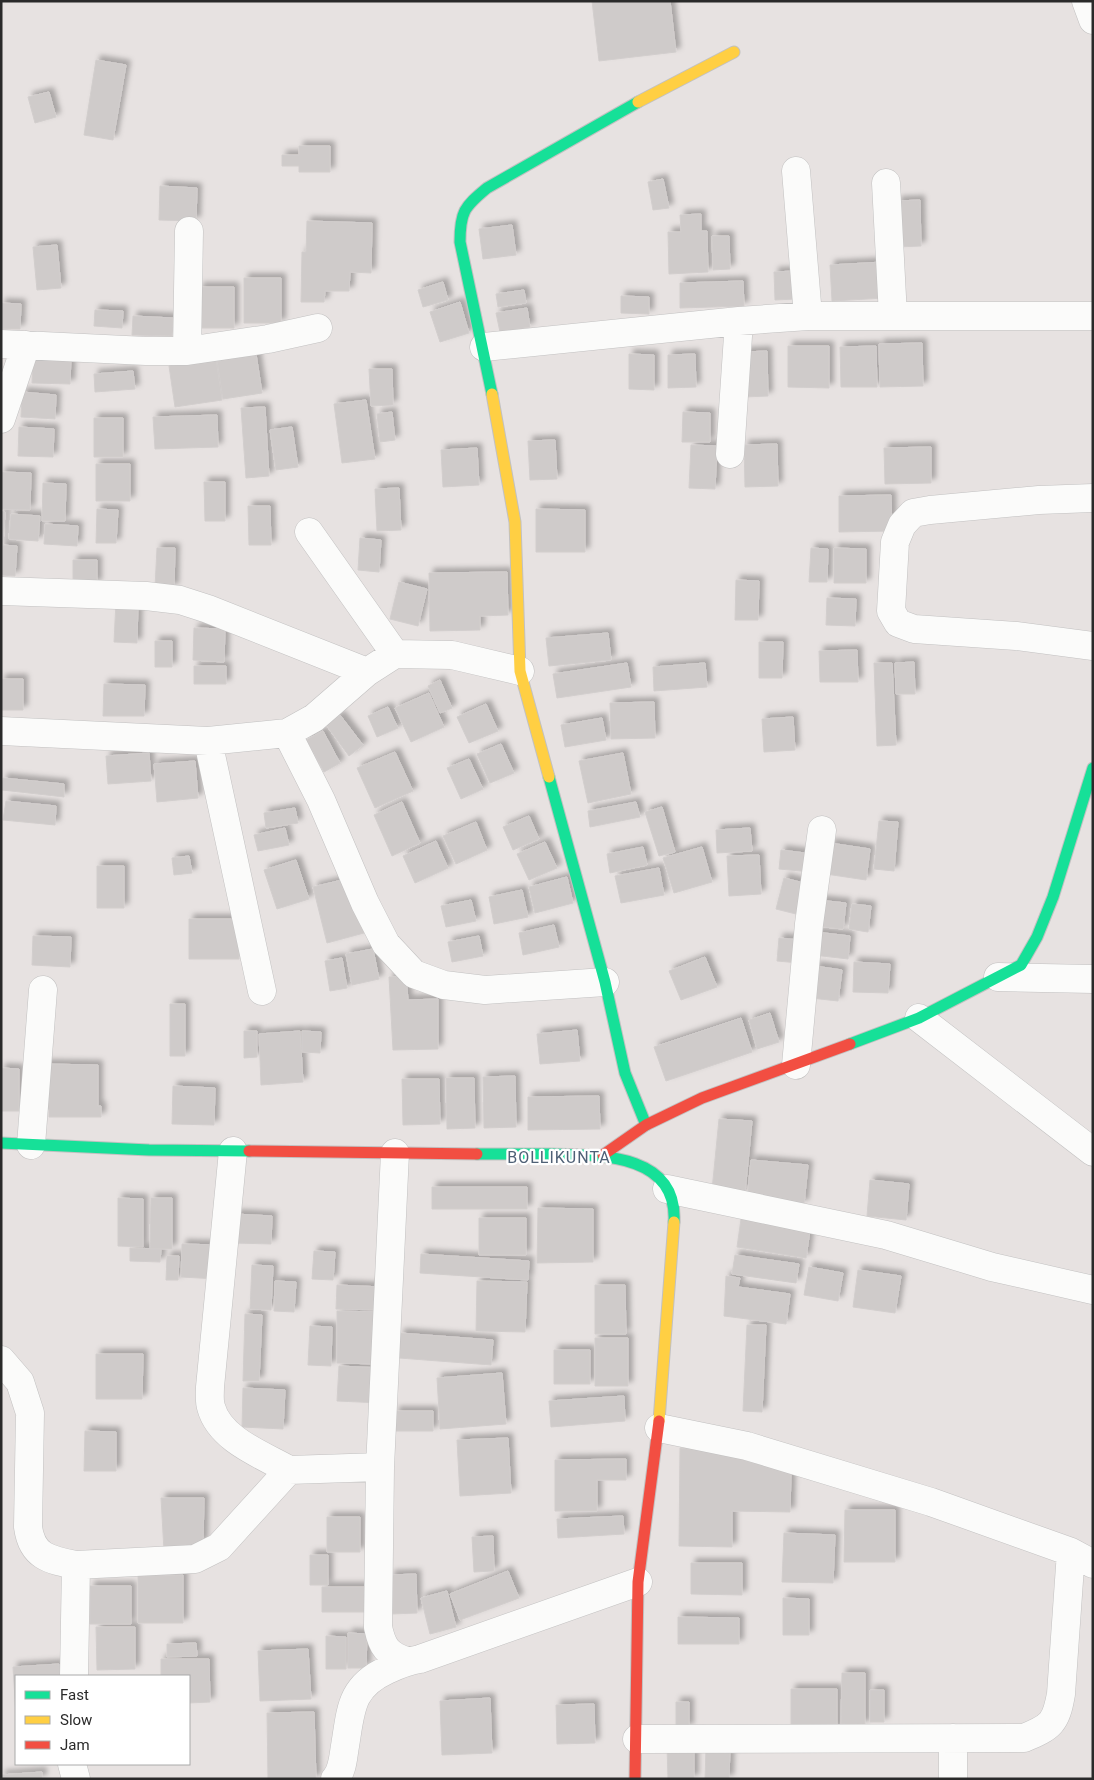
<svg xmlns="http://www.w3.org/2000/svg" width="1094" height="1780" viewBox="0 0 1094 1780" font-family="Roboto,sans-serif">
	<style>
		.building { fill: #cfcbca; stroke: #d2cecd; filter: url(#shadow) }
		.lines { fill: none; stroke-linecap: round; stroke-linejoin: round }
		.street-casing { stroke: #c2c1c1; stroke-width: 29 }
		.fast-casing { stroke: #c2c1c1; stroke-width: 13 }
		.slow-casing { stroke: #c2c1c1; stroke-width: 13 }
		.jam-casing { stroke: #c2c1c1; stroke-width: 13 }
		.street { stroke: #fbfbfa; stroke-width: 28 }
		.fast { stroke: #16e098; stroke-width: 11 }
		.slow { stroke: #ffcf43; stroke-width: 11 }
		.jam { stroke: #f24e42; stroke-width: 11 }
		.labels { text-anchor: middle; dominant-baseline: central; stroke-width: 4.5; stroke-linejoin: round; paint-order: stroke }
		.quarter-label { font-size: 16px; letter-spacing: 1px; fill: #4f6176; stroke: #fff }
	</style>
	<defs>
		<filter id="shadow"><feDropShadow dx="4.5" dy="-4.5" stdDeviation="2.5" flood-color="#0004"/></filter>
	</defs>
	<rect width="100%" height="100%" fill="#e7e2e1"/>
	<path class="building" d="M592 1H670L676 52 599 61Z
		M96 60 126 65 113 140 84 135Z
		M49 92 56 117 35 123 28 97Z
		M299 146H330V172H299V166H282V155H299Z
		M663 179 669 208 653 210 648 182Z
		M160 186 197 188 196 221 159 220Z
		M920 200 921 246 898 247 897 201Z
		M701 214V231H707L708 272 669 274 668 232H681L680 215Z
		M307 221 372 223 371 273 350 272 349 291H325L324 302H301L302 252H306Z
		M512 225 516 255 483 259 479 229Z
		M712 236H729L730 269 713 270Z
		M57 245 61 288 37 290 33 247Z
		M883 262 885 298 832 301 830 265Z
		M794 271 796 299 775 300 774 272Z
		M244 278H281V323H244Z
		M743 281 744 306 680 308V283Z
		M443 282 448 300 423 307 418 290Z
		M199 287H234V328H199Z
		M524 290 526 303 498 307 496 294Z
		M621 296 649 297V314L621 313Z
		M460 302 469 333 440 342 430 312Z
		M1 303 21 304 20 329H1Z
		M527 308 530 327 500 332 496 313Z
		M95 310 123 311 122 328 94 326Z
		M133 316 173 318 172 336 132 335Z
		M922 343 923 386 880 387 879 344Z
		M788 346H829V388L788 387Z
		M876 346 877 387H841L840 347Z
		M767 351 768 396 745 397 744 352Z
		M256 354 262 393 223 399 217 360Z
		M629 354 654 355V390L629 389Z
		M695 354 696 387 668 388V355Z
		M33 356H71L70 384 32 383Z
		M216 359 222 400 175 407 169 366Z
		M369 369H392L393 405 371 406Z
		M133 371 135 389 95 392 94 374Z
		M22 392 56 395 55 419 21 417Z
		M366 400 375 459 342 463 334 404Z
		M265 407 269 476 246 478 241 408Z
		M392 412 395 440 380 442 377 414Z
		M683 412 710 413V442H682Z
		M217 415 218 447 155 449 153 417Z
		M94 418H123V457H94Z
		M19 427 54 429 53 457 18 456Z
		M292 427 298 467 276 470 270 430Z
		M555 440 557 479 530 480 528 441Z
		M777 444 778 486 745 487 744 445Z
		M691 445 717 446 715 489 689 488Z
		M931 447V483L885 484 884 448Z
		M477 448 479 485 443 487 441 450Z
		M96 464H130V501H96Z
		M1 472 31 473 30 510 1 509Z
		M204 482H225V521H205Z
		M43 483 66 484 65 521H42Z
		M399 488 401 530 377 531 375 489Z
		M891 495 892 531 839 532V496Z
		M248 506H270L271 545H249Z
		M97 509 118 510 116 543H96Z
		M536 509 585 510V552H536Z
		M1 511 5 512 3 545H1Z
		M11 514 40 516 38 541 9 539Z
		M45 524 78 526 77 546 44 544Z
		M360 538 381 540 379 572 358 570Z
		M1 545 17 546 15 576 1 575Z
		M157 548H175L174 588 155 587Z
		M811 548 828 549 827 582H809Z
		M834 548 866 549V583H834Z
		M73 560H97V584H73Z
		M507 572 508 615 480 616V630L430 631 429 573Z
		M736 580 759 581 758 620H735Z
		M399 582 427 589 418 626 390 619Z
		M827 598 856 599 855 626 826 625Z
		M116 601 138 602 137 643 114 642Z
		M194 628 225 629 224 662 193 660Z
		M608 633 611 660 549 666 546 638Z
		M155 641H172V667H155Z
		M759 642H783L782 678H759Z
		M857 650 858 682H820L819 651Z
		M914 662 915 694H896L895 663Z
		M627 663 631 687 557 698 553 674Z
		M705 663 707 687 654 691 653 667Z
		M874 663H892L896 745 877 746Z
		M194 666H226V684H194Z
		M1 679H23V710H1Z
		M440 680 452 708 440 713 428 686Z
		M104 684 145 685 144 716H103Z
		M429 693 444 727 411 742 395 708Z
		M654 702 655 738 611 739 610 703Z
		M486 704 498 731 469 743 457 717Z
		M388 707 398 728 377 737 368 716Z
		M340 715 363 745 349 756 326 725Z
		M793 717 795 750 764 752 762 719Z
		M602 718 606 740 565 747 561 725Z
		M323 731 340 763 324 772 306 740Z
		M501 744 514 773 490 783 477 754Z
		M395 752 413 791 375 808 357 768Z
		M149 753 151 781 108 784 106 756Z
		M623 753 631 794 588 803 579 761Z
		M469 759 483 789 461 799 447 768Z
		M195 761 198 798 157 802 154 764Z
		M3 778 64 784V797L2 790Z
		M6 801 56 806 55 825 3 820Z
		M402 802 420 843 392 856 374 815Z
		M636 802 640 817 590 827 588 811Z
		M662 807 675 852 659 856 645 812Z
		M295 808 298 823 266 828 264 813Z
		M529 816 539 839 513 850 503 827Z
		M879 821 898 822 894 871 874 869Z
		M476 822 487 850 456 864 443 836Z
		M285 828 289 845 258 851 254 835Z
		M750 828 752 851 717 853 716 830Z
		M436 841 448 868 415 883 403 856Z
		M545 842 557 868 529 880 517 854Z
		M830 843 870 849 866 880 826 874Z
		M643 847 647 865 610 873 607 854Z
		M702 847 712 882 674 893 663 858Z
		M781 850 813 854 811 872 779 869Z
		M759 855 761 894 729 896 727 856Z
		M189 856 192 873 174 875 172 858Z
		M296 860 309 899 277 909 264 870Z
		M97 866H124V908H97Z
		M659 868 664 895 621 903 615 876Z
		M567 877 573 903 535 913 529 887Z
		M350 878 364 933 327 943 313 887Z
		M784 878 808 884 800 915 776 909Z
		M522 890 528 917 494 924 489 897Z
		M471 900 476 921 446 927 441 906Z
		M818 900 846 903 843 929 815 926Z
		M852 904 871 906 868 932 849 929Z
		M189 919H239V959H189Z
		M554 925 559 947 523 955 519 933Z
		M816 932 850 936 848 959 813 955Z
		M33 936 71 937 70 967 32 965Z
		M479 936 483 956 452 962 448 942Z
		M779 938 800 940 799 963 777 961Z
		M373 949 379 979 352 985 346 954Z
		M705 957 717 987 681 1000 669 971Z
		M342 958 347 988 330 991 325 961Z
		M854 962 890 964 888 993 853 992Z
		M815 966 842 970 838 1001 811 998Z
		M406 976 408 1000 438 999V1049L393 1050 389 977Z
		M170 1004H185V1056H170Z
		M770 1013 779 1042 757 1049 749 1020Z
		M741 1018 752 1052 666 1081 654 1047Z
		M577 1030 580 1061 540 1064 537 1034Z
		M244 1031H257V1057L244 1058Z
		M300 1031 303 1082 261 1085 259 1034Z
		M302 1031 321 1032 320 1053 302 1052Z
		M44 1064 98 1065V1106H101V1117H49V1109L44 1110Z
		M1 1068 19 1069V1111H1Z
		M515 1076 516 1127 484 1128 483 1077Z
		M446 1078H474L475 1128 447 1129Z
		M402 1079H439L440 1124 403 1125Z
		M173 1086 215 1088 214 1125 172 1124Z
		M599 1096 600 1129 528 1130V1097Z
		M719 1119 752 1121 745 1193 712 1190Z
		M751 1160 808 1165 804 1204 747 1199Z
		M870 1180 909 1184 906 1220 867 1216Z
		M432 1187H527V1209H432Z
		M118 1198 143 1199V1247L118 1246Z
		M151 1198H172V1249H150Z
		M538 1208 593 1209V1262L537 1263Z
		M742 1212 811 1223 806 1258 737 1247Z
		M235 1214 272 1216 271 1244 234 1243Z
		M479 1218H526V1255H479Z
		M182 1244 218 1245 217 1279 181 1277Z
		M130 1248 161 1249 160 1262 130 1261Z
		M314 1251 335 1252 333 1280 312 1279Z
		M421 1254 529 1261 528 1280 420 1273Z
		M735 1255 799 1264 796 1283 732 1274Z
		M167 1256H179L178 1280H166Z
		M252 1265 273 1266 271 1310 250 1309Z
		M809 1267 843 1273 838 1301 804 1295Z
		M858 1270 901 1276 895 1313 853 1307Z
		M726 1276 740 1278 738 1287 790 1294 786 1324 724 1316Z
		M275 1281 296 1282 294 1312 274 1311Z
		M477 1281 527 1282 525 1332 476 1331Z
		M337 1285 383 1287 382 1310 336 1309Z
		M595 1285H625L626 1334H595Z
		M337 1311 381 1312V1364L337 1363Z
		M245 1314 262 1315 259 1381H243Z
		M747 1325H766L762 1412 743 1411Z
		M310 1326 332 1327 331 1366 308 1365Z
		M400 1333 493 1340 491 1365 399 1358Z
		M595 1338H628V1386H595Z
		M554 1350H590V1384H554Z
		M96 1354H143L142 1399H96Z
		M339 1366 382 1368 381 1403 337 1401Z
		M502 1373 506 1424 440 1429 437 1378Z
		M243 1388 285 1390 283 1429 242 1427Z
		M624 1396 625 1421 551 1427 549 1401Z
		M395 1411H433V1431H395Z
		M85 1431 116 1432V1471H84Z
		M508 1438 511 1493 460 1496 457 1440Z
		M680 1448 756 1457 791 1473 790 1512 732 1511V1547L679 1546Z
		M626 1459V1480H597V1511H555V1460Z
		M161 1498H204L203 1543 164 1551Z
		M845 1510H895V1562H844Z
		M623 1516 624 1534 558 1538 557 1519Z
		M327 1517H360V1552H327Z
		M784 1533 835 1535 833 1583 782 1582Z
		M493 1536 494 1571 474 1572 472 1537Z
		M310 1555H328V1585H310Z
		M691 1563H742V1595L691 1594Z
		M508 1571 519 1598 460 1620 450 1594Z
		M416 1574 417 1613 392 1614 390 1575Z
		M183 1575V1623H138V1576Z
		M90 1586H131V1624H90Z
		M322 1587H369V1612H322Z
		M447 1591 456 1627 430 1634 421 1598Z
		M783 1598 809 1599V1635H783Z
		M678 1617 739 1618V1644H678Z
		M96 1627H135V1669L97 1670Z
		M348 1633 367 1634 366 1668H348Z
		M326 1636 346 1637V1669H326Z
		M196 1643 197 1656 167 1657V1644Z
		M308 1649 311 1699 260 1701 258 1651Z
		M161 1659H209L210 1702 189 1703V1676H161Z
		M59 1664 60 1676H16V1716L13 1667Z
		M842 1673H865V1725L841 1724Z
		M791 1689H837V1731L791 1730Z
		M870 1690H884V1722H870Z
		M490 1698 492 1753 442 1755 440 1701Z
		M676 1702H689V1728H676Z
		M594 1704 595 1743 557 1744 556 1705Z
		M314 1712 316 1779H268L267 1713Z
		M667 1746H694V1779H668Z
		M706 1747H730L729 1779H705Z
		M42 1772V1779H1V1775Z"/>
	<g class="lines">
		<g class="street-casing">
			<path id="street" d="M1086 1 1093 20
				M796 171 808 316
				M886 183 893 316
				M1 344 146 351H187L268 339 318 328
				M484 347 739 321 808 316H1093
				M187 351 189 231
				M1 419 26 345
				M730 454 739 321
				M1093 498 1039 500 930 510 913 513 902 525 895 542 891 611 898 623 914 629 1016 636 1093 646
				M309 532 395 654
				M1 591 146 596 180 600 208 609 367 672
				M1 731 208 741 287 733 314 718 367 672 395 654 452 655 520 671
				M287 733 321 800 365 903 386 944 414 974 444 985 485 990 605 982
				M208 741 262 991
				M998 977 1093 979
				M919 1018 1093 1152
				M796 1065 809 924 822 830
				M31 1145 43 990
				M233 1151 210 1387C210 1393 209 1401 211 1407 220 1440 263 1455 289 1470
				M395 1153 380 1467 378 1627C382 1646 387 1655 407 1661
				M667 1189 886 1235 992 1267 1093 1290
				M1 1360 20 1382 30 1413 28 1527C32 1557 50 1560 76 1565L195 1559 219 1547 289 1470 380 1467
				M659 1428 747 1446 931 1502 1071 1552 1093 1564
				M74 1676 76 1565
				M953 1738V1779
				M637 1739 1024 1738C1051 1727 1056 1723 1061 1694L1071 1552
				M72 1764 76 1779
				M335 1779C343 1770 343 1757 345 1746 351 1710 350 1687 387 1670 398 1665 407 1661 420 1659L638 1582"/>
		</g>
		<g class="fast-casing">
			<path id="fast" d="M492 394 460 242C460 212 464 207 487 188L638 102
				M549 777 605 982 625 1073 646 1125
				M850 1044 919 1018 1021 965 1037 937 1053 897 1093 768
				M1 1143 149 1150 249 1151
				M477 1154C502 1154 526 1154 551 1154 598 1155 678 1153 674 1222"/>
		</g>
		<g class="slow-casing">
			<path id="slow" d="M638 102 734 52
				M492 394 515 522 520 671 549 777
				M659 1421 674 1222"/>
		</g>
		<g class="jam-casing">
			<path id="jam" d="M249 1151 477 1154
				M603 1155 646 1125 702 1098 850 1044
				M635 1779 638 1582 659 1421"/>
		</g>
		<use href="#street" class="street"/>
		<use href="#fast" class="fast"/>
		<use href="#slow" class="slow"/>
		<use href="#jam" class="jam"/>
	</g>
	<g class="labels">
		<g class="quarter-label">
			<text x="559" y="1157">BOLLIKUNTA</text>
		</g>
	</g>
	<rect width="1094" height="1780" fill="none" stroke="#2a2a2a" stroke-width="5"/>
	<rect x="15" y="1675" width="175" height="90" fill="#ffffff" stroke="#aaaaaa"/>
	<rect x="25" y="1691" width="25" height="8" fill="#16e098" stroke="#aaaaaa"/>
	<text x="60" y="1700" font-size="15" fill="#2a2a2a">Fast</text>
	<rect x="25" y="1716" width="25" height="8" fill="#ffcf43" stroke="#aaaaaa"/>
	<text x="60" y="1725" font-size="15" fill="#2a2a2a">Slow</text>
	<rect x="25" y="1741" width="25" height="8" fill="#f24e42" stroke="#aaaaaa"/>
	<text x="60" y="1750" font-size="15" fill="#2a2a2a">Jam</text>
</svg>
